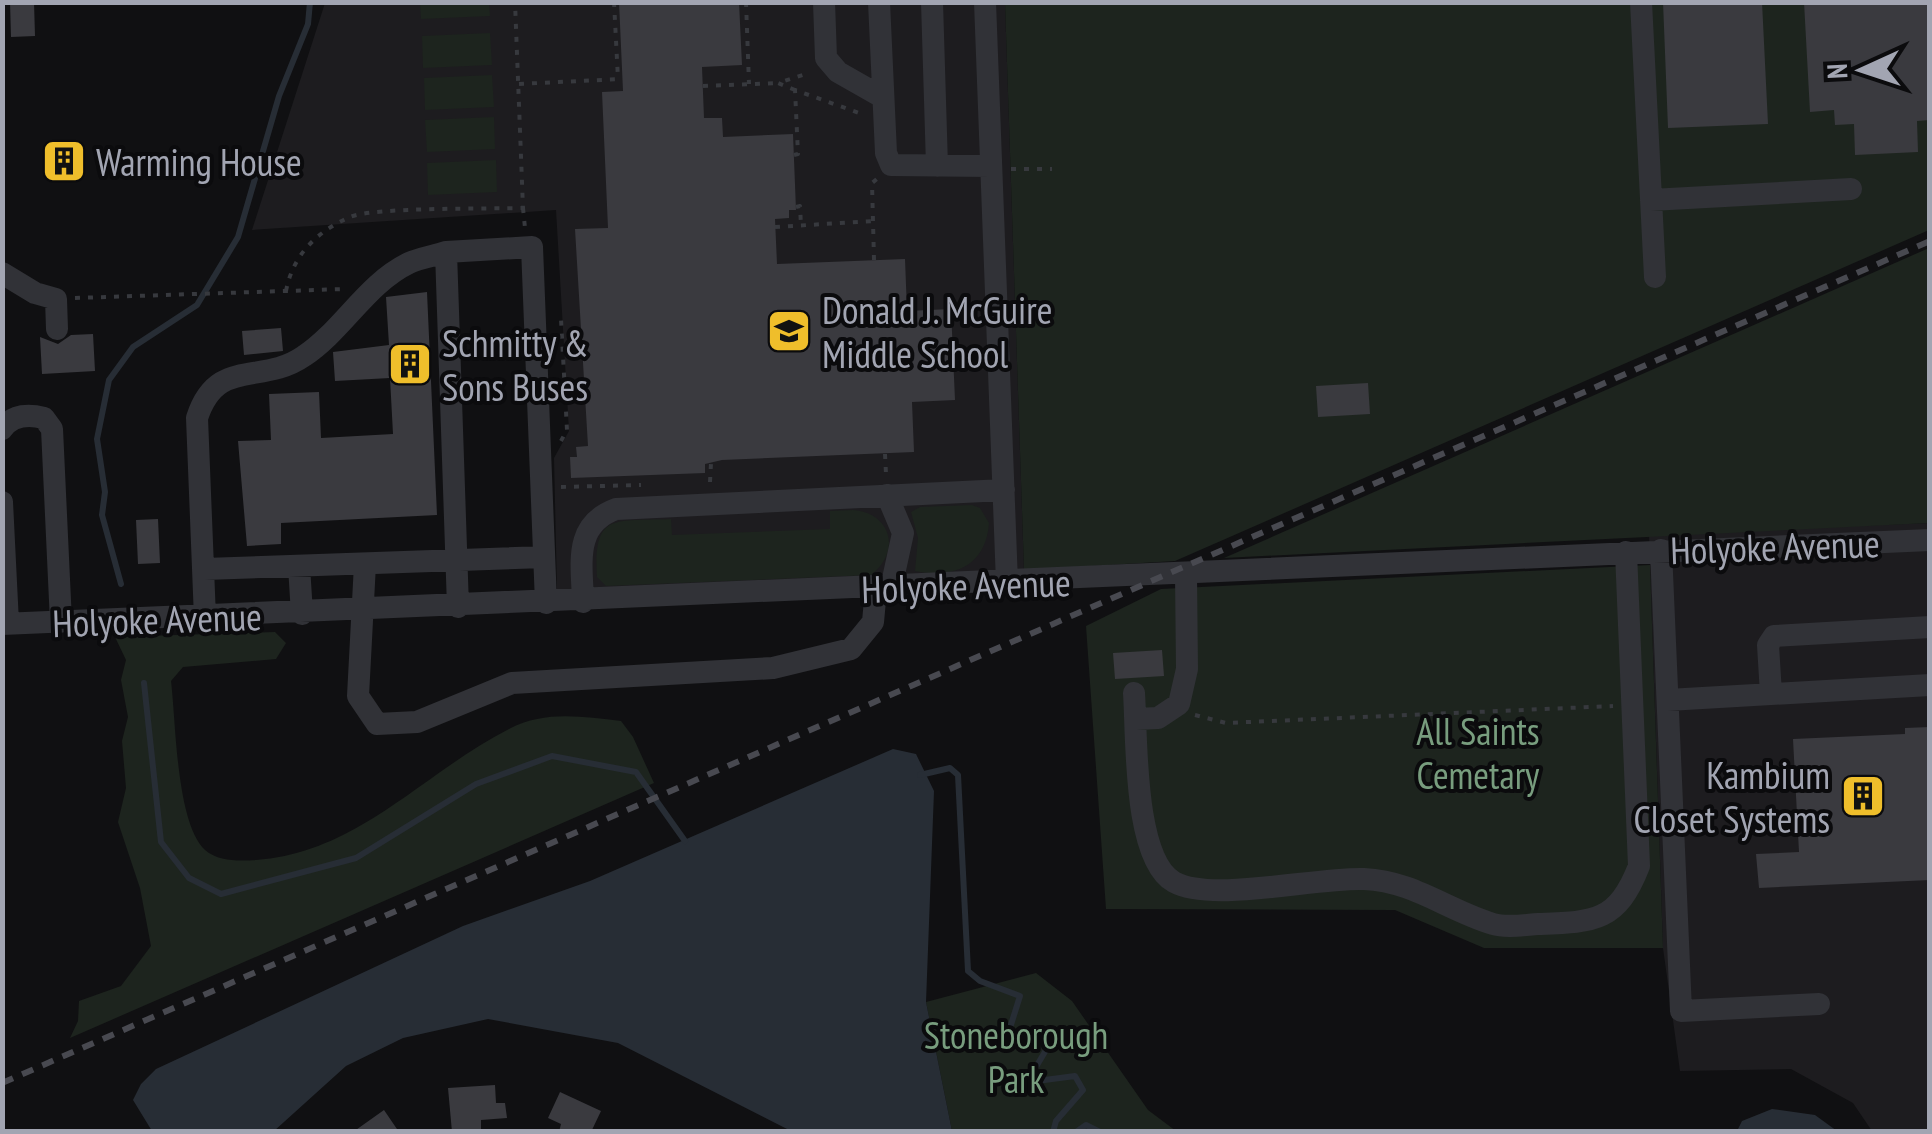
<svg xmlns="http://www.w3.org/2000/svg" width="1932" height="1134" viewBox="0 0 1932 1134" font-family="'PT Sans Narrow',sans-serif">
	<style>
		.built { fill: #1d1c1f }
		.green { fill: #1d241e }
		.water { fill: #272d35 }
		.lines { fill: none; stroke-linecap: round; stroke-linejoin: round }
		.stream { stroke: #272d35; stroke-width: 6 }
		.building { fill: #3a3a3f }
		.path { stroke: #37393e; stroke-width: 4; stroke-dasharray: 5 8; stroke-linecap: butt }
		.minor { stroke: #313237; stroke-width: 22 }
		.rail { stroke: #484950; stroke-width: 6; stroke-dasharray: 12 10; stroke-linecap: butt }
		.labels { text-anchor: middle; dominant-baseline: central; stroke-width: 8; stroke-linejoin: round; paint-order: stroke }
		.poi-label { font-size: 38px; fill: #a2a5b2; stroke: #0b0b0d; text-anchor: start }
		.street-label { font-size: 38px; fill: #a2a5b2; stroke: #0b0b0d }
		.park-label { font-size: 38px; fill: #789d7e; stroke: #0b0b0d }
	</style>
	<rect width="100%" height="100%" fill="#101012"/>
	<path class="built" d="M325 3H1005L1024 570 557 591 554 458 569 431 556 210 252 230Z
		M1929 523V1131H1872L1853 1103 1791 1069 1680 1071 1663 948 1649 534Z"/>
	<path class="green" d="M420 3H489L490 16 421 19Z
		M1005 3H1929V230L1175 561 1024 570Z
		M490 33 492 65 423 68 422 36Z
		M492 75 494 107 425 110 424 78Z
		M494 117 495 149 427 152 425 120Z
		M496 160 497 192 428 195 427 163Z
		M1929 248V523L1224 558Z
		M972 505 980 508 989 523C986 566 954 579 915 571L918 538 911 512 920 507Z
		M853 510C891 513 902 551 871 575L606 586 597 577C593 511 615 522 671 519L672 535 830 529V511Z
		M1650 565 1663 948H1484L1395 910 1106 909 1086 626 1161 589Z
		M275 632 286 643 276 659 183 667 171 681C176 721 176 823 205 850 219 862 240 861 256 860 358 853 424 772 509 729 546 710 582 717 621 721L633 737 654 783 70 1038 78 1021 79 1001 121 986 151 946 140 888 118 822 126 788 122 741 128 717 121 680 126 660 115 637Z
		M1036 973 1072 1001 1148 1110 1176 1131H952L926 1002Z"/>
	<path class="water" d="M893 749 916 754 934 791 926 1002 952 1131H791L618 1043 488 1019 403 1038 346 1066 274 1131H152L133 1100 141 1084 156 1069 463 926 590 881Z
		M1772 1109 1815 1115 1837 1131H1737L1742 1121Z"/>
	<g class="lines">
		<path class="stream" d="M121 584 102 515 105 492 97 439 109 380 133 347 197 305 238 237 279 96 308 24 310 2
			M144 683 161 842 189 878 221 894 356 858 476 784 552 756 636 772 685 841
			M920 775 950 768 958 775 968 971 980 981 1020 996 1009 1031 1018 1038 1047 1037 1049 1045 1033 1072 1037 1081 1075 1076 1083 1090 1056 1121 1053 1132
			M1076 1132 1086 1125 1100 1132"/>
	</g>
	<path class="building" d="M10 2H34L35 36 11 37Z
		M619 2H739L742 65 702 67 704 118H722L723 137 793 134 796 210H789V218L775 219 777 264 905 259 907 311 951 309 955 400 912 402 914 452 722 460 705 464V473L571 478 570 457H577L576 447 588 446 575 229 608 228 602 92 623 91Z
		M1663 2H1762L1768 124 1668 128Z
		M1804 2H1930V120L1917 121 1918 152 1855 155 1854 124 1835 125 1834 110 1810 112Z
		M73 147 74 174 56 175 54 149Z
		M427 292 437 515 281 523V544L247 546 238 441 271 440 269 394 319 392 321 438 393 434 390 378 335 381 333 352 389 345 386 297Z
		M281 328 283 351 244 355 242 331Z
		M93 334 95 371 42 374 40 337 58 344 71 335Z
		M1368 383 1370 414 1318 417 1316 386Z
		M158 519 160 563 138 564 136 520Z
		M1162 650 1164 676 1115 679 1113 653Z
		M1930 727V880L1759 888 1756 854 1799 852 1793 739 1905 734V728Z
		M495 1085 496 1103H505L507 1118 481 1120V1132H452L448 1088Z
		M560 1092 601 1111 591 1132H559L561 1124 548 1118Z
		M384 1110 399 1132H353Z"/>
	<g class="lines">
		<path class="path" d="M614 2 618 79
			M746 2 749 84
			M519 84 622 79
			M703 86 778 83
			M795 90 778 83 809 73
			M794 155 798 154 795 90 862 114
			M1011 169H1052
			M796 207 800 206 801 226
			M523 208 525 228
			M775 227 874 221
			M874 260 872 183 878 178
			M286 291C293 255 316 232 350 217 373 207 490 209 523 208L515 2
			M75 298 345 289
			M561 441 567 430 561 319
			M885 454 886 474
			M710 482 711 463
			M561 487 641 485
			M1195 715 1226 723 1613 706"/>
		<path class="minor" d="M824 2 826 58 838 72 882 97
			M879 2 886 153 891 165 991 166
			M932 2 937 166
			M985 2 1007 583
			M1641 2 1655 277
			M1651 200 1851 189
			M2 273 35 293 56 299 57 329
			M2 429C12 415 28 414 44 418L52 429 61 622
			M887 495 903 533 891 588
			M2 502 8 623
			M1661 550 1681 1011 1819 1004
			M365 564 358 696 377 724 417 722 512 683 773 668 851 649 873 622 876 589
			M299 566 302 614
			M205 569 544 557
			M583 602C582 563 573 525 616 509L1004 490
			M458 607 446 252 532 247 546 603
			M205 618 197 418C217 356 261 386 304 356 342 331 367 283 409 263 420 258 434 256 446 252
			M2 624 1930 540
			M1134 693C1137 736 1133 859 1174 882 1212 903 1317 877 1364 879 1413 881 1447 910 1493 924 1506 928 1524 925 1538 924 1595 922 1617 922 1639 866L1626 552
			M1771 694 1768 645 1774 636 1930 627
			M1668 700 1930 685
			M1136 719 1158 718 1179 704 1187 669 1186 575"/>
		<path class="rail" d="M2 1083 1930 241"/>
	</g>
	<defs>
		<g id="building-square" transform="scale(2.25)"><rect x="-9" y="-9" width="18" height="18" rx="4" fill="#efbe2b" stroke="#0b0b0d"/><path d="M-4-6H4V6H1V3H-1V6H-4ZM-2.5-4.3h1.7v1.8h-1.7ZM.8-4.3h1.7v1.8H.8ZM-2.5-1h1.7V.8h-1.7ZM.8-1h1.7V.8H.8Z" fill="#111"/></g>
		<g id="school-square" transform="scale(2.25)"><rect x="-9" y="-9" width="18" height="18" rx="4" fill="#efbe2b" stroke="#0b0b0d"/><path d="M0-5L7-2L0 1L-7-2ZM-4 1L0 2.5L4 1V4Q0 6-4 4Z" fill="#111"/></g>
	</defs>
	<g fill-rule="evenodd">
		<use href="#building-square" x="64" y="161"/>
		<use href="#school-square" x="789" y="331"/>
		<use href="#building-square" x="410" y="364"/>
		<use href="#building-square" x="1863" y="796"/>
	</g>
	<g class="labels">
		<g class="poi-label">
			<text x="96" y="161">Warming House</text>
			<text x="822" y="309">Donald J. McGuire<tspan x="822" dy="44">Middle School</tspan></text>
			<text x="442" y="342">Schmitty &amp;<tspan x="442" dy="44">Sons Buses</tspan></text>
			<text x="1830" y="774" text-anchor="end">Kambium<tspan x="1830" dy="44">Closet Systems</tspan></text>
		</g>
		<g class="street-label">
			<text transform="translate(1775 546) rotate(-2)">Holyoke Avenue</text>
			<text transform="translate(966 585) rotate(-2)">Holyoke Avenue</text>
			<text transform="translate(157 619) rotate(-2)">Holyoke Avenue</text>
		</g>
		<g class="park-label">
			<text x="1478" y="730">All Saints<tspan x="1478" dy="44">Cemetary</tspan></text>
			<text x="1016" y="1034">Stoneborough<tspan x="1016" dy="44">Park</tspan></text>
		</g>
	</g>
	<rect width="1932" height="1134" fill="none" stroke="#a2a5b2" stroke-width="10"/>
	<g transform="translate(1862 70) rotate(267)" stroke="#0b0b0d" stroke-width="8" paint-order="stroke">
	<path d="M0-8L18 38L0 25L-18 38Z" fill="#a2a5b2"/>
	<text y="-15" font-size="28" font-weight="bold" text-anchor="middle" fill="#a2a5b2">N</text>
	</g>
</svg>
